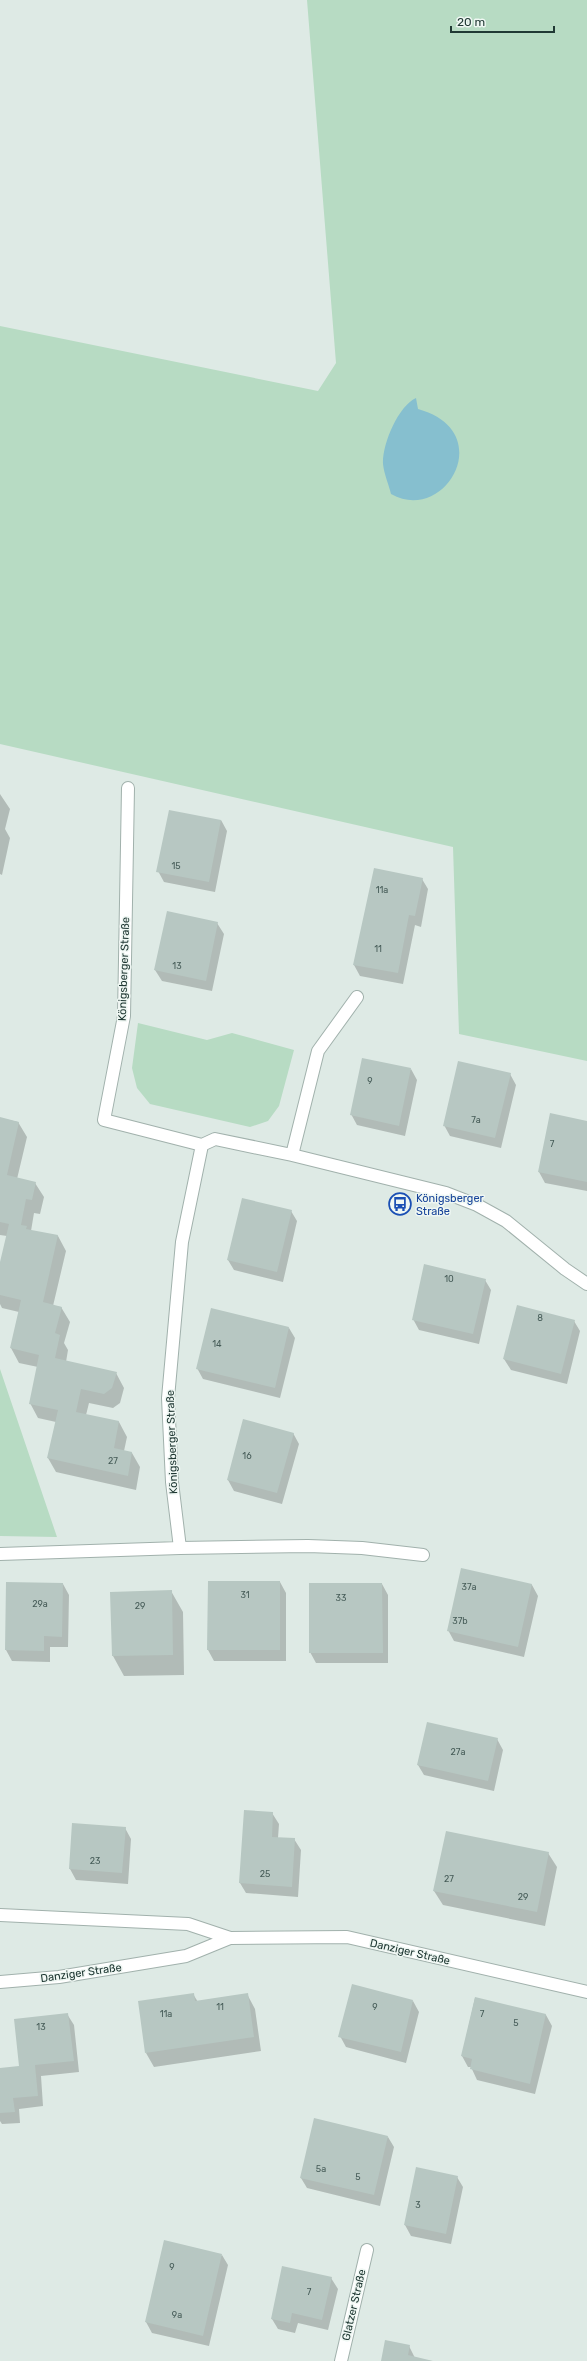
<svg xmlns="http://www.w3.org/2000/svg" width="587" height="2361" viewBox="0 0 587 2361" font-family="Rubik,sans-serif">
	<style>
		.green { fill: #b7dbc3 }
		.water { fill: #86bfcf }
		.shadow { fill: #0003 }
		.building { fill: #b7c7c2 }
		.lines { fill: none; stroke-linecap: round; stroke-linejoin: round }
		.minor-casing { stroke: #a1b1ac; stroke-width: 14 }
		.minor { stroke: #fff; stroke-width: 12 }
		.labels { text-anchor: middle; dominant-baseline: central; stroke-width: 3; stroke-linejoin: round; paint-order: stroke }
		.number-label { font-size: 9px; fill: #465c58 }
		.street-label { font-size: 11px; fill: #203934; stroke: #eff7f3 }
		.transit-label { font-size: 11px; fill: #164399; stroke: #eff7f3; text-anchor: start }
	</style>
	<rect width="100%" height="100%" fill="#deeae5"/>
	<path class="green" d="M307 0H587V1061L459 1034 453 847 0 744V326L318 391 336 363Z
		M138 1023 207 1040 232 1033 294 1050 279 1106 268 1121 250 1127 150 1104 137 1088 132 1068Z
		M0 1369 57 1537 0 1536Z"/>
	<path class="water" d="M416 398 418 409C499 431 445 525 391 494 389 485 384 474 383 464 382 445 398 406 416 398Z"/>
	<path class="shadow" d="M0 794 10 809 5 829 10 838 2 875 0 874Z
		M221 820 227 831 215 892 164 882 158 871Z
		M422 879 428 889 421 927 415 925 403 984 360 976 354 965Z
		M217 923 224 934 212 991 162 981 155 970Z
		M411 1069 417 1080 405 1136 357 1125 351 1114Z
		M510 1074 516 1085 501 1148 450 1136 444 1125Z
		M0 1118 18 1122 27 1137 17 1179 35 1183 44 1197 40 1214 34 1213 31 1231 58 1236 66 1251 53 1306 61 1307 70 1322 64 1343 68 1350 66 1362 116 1373 124 1388 120 1403 113 1408 89 1403 86 1415 119 1422 127 1437 124 1451 132 1453 140 1467 136 1490 56 1472 48 1458 56 1422 38 1418 30 1403 38 1367 19 1363 11 1348 19 1312 2 1308 0 1304V1267L7 1236 0 1235Z
		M587 1122V1191L545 1183 539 1172Z
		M291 1211 297 1221 283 1282 234 1270 228 1260Z
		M485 1280 491 1290 479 1344 419 1330 413 1319Z
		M574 1321 580 1331 567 1384 511 1370 504 1359Z
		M289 1328 295 1338 280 1398 203 1379 197 1368Z
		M293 1433 299 1444 282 1504 234 1491 228 1480Z
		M462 1569 532 1585 538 1596 524 1657 454 1641 448 1630Z
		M209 1582H280L286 1593V1661H214L208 1650Z
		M7 1583 63 1584 69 1595 68 1647H50V1662L12 1661 6 1650Z
		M382 1584 388 1595V1663H316L310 1652Z
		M171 1591 183 1612 184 1675 124 1676 113 1656Z
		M497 1739 503 1750 494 1791 424 1775 418 1765Z
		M272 1813 279 1824 278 1838 294 1839 301 1850 298 1897 246 1893 240 1883Z
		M73 1824 125 1828 131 1839 128 1884 76 1880 70 1869Z
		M548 1853 557 1867 545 1926 443 1905 434 1891Z
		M193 1994 198 2002 247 1994 255 2009 261 2051 154 2067 146 2053Z
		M475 1998 546 2015 552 2026 535 2094 477 2080 471 2067H468L462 2056Z
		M413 2001 419 2012 406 2063 346 2047 340 2036Z
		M67 2014 74 2025 79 2072 41 2076 43 2106 19 2109 20 2123 2 2124 0 2121V2069L20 2067Z
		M388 2137 394 2147 380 2206 307 2188 301 2178Z
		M457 2177 463 2187 451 2244 411 2236 405 2225Z
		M222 2255 228 2265 209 2346 152 2333 146 2322Z
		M331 2278 338 2289 328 2330 298 2323 295 2333 278 2329 272 2319Z
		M409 2346 415 2358 431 2361H382Z"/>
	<path class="building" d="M169 810 221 820 209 882 156 872Z
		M374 868 423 878 415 916 409 915 398 973 353 965Z
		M167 911 218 922 206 981 154 970Z
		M362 1058 411 1068 399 1126 350 1115Z
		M458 1061 511 1073 495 1138 443 1126Z
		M550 1113 587 1121V1182L538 1172Z
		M0 1117 19 1122 7 1175 36 1182 32 1200 26 1199 21 1225 27 1226 26 1229 58 1235 43 1302 62 1307 55 1333 60 1335 55 1358 117 1372 112 1388 104 1394 81 1389 76 1412 119 1421 114 1448 132 1452 128 1476 47 1458 58 1410 29 1404 39 1355 10 1348 21 1300 0 1295V1262L9 1224 0 1222Z
		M242 1198 292 1210 277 1272 227 1260Z
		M424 1264 486 1279 473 1334 412 1320Z
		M517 1305 575 1320 561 1374 503 1359Z
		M211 1308 289 1327 275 1388 196 1369Z
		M243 1419 294 1433 277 1493 227 1480Z
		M461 1568 532 1584 518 1647 447 1631Z
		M208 1581H280V1650H207Z
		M6 1582 63 1583 62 1637 44 1636V1651L5 1650Z
		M309 1583H382L383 1653H309Z
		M172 1590 173 1655 112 1656 110 1592Z
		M427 1722 498 1738 488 1781 417 1765Z
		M244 1810 273 1812 272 1837 295 1838 292 1887 239 1883Z
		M72 1823 126 1827 122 1873 69 1869Z
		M446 1831 549 1852 537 1912 433 1891Z
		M352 1984 413 2000 401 2052 338 2037Z
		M194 1993 195 2001 248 1993 254 2037 145 2053 138 2001Z
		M475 1997 546 2014 530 2084 470 2069 472 2059 461 2056Z
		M68 2013 74 2061 35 2065 38 2096 13 2098 15 2112 0 2113V2068L19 2066 14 2019Z
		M314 2118 388 2136 374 2195 300 2178Z
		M416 2167 458 2176 446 2234 404 2225Z
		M164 2240 222 2254 203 2336 145 2322Z
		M282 2266 332 2277 322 2320 292 2313 290 2323 271 2319Z
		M385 2340 410 2345 408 2355 433 2361H381Z"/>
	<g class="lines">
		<g class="minor-casing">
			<path id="minor" d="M128 788 124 1016 104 1120 202 1145
				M292 1155 318 1051 357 997
				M180 1548 308 1546 362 1548 423 1555
				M0 1554 180 1548 172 1482 168 1398 182 1242 202 1145 215 1139 292 1155 446 1193 477 1205 506 1221 565 1269 587 1284
				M0 1915 188 1924 230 1938 347 1937 587 1992
				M0 1982 59 1977 186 1956 230 1938
				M341 2361 367 2250"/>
		</g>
		<use href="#minor" class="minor"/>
	</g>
	<defs>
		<g id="bus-ring" transform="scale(1.15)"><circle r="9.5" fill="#eff7f3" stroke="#1a4fb4" stroke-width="1.5"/><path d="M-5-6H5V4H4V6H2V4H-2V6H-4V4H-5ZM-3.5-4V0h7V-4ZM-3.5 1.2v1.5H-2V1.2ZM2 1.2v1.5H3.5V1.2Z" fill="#1a4fb4"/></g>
	</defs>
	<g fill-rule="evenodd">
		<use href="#bus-ring" x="400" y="1204"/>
	</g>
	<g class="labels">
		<g class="number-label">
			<text x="176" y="866">15</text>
			<text x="382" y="890">11a</text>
			<text x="378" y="949">11</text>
			<text x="177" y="966">13</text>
			<text x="370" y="1081">9</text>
			<text x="476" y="1120">7a</text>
			<text x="552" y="1144">7</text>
			<text x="449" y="1279">10</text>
			<text x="540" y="1318">8</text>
			<text x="217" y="1344">14</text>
			<text x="247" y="1456">16</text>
			<text x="113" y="1461">27</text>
			<text x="469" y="1587">37a</text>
			<text x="245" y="1595">31</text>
			<text x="341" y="1598">33</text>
			<text x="40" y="1604">29a</text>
			<text x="140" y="1606">29</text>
			<text x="460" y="1621">37b</text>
			<text x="458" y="1752">27a</text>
			<text x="95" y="1861">23</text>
			<text x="265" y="1874">25</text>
			<text x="449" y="1879">27</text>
			<text x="523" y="1897">29</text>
			<text x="220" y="2007">11</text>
			<text x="375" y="2007">9</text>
			<text x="166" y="2014">11a</text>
			<text x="482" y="2014">7</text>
			<text x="516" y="2023">5</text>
			<text x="41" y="2027">13</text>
			<text x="321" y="2169">5a</text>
			<text x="358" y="2177">5</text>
			<text x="418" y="2205">3</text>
			<text x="172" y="2267">9</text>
			<text x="309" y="2292">7</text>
			<text x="177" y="2315">9a</text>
		</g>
		<g class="street-label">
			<text transform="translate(124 969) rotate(-88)">Königsberger Straße</text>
			<text transform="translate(172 1442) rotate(-92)">Königsberger Straße</text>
			<text transform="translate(410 1952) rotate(13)">Danziger Straße</text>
			<text transform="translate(81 1973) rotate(-8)">Danziger Straße</text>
			<text transform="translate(354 2305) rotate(-77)">Glatzer Straße</text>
		</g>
		<g class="transit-label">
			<text x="416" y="1198">Königsberger<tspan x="416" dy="13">Straße</tspan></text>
		</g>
	</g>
	<path d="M451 26v6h103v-6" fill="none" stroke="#203934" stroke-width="2"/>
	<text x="457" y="26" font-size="12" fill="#203934" stroke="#eff7f3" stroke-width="3" paint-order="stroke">20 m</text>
</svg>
